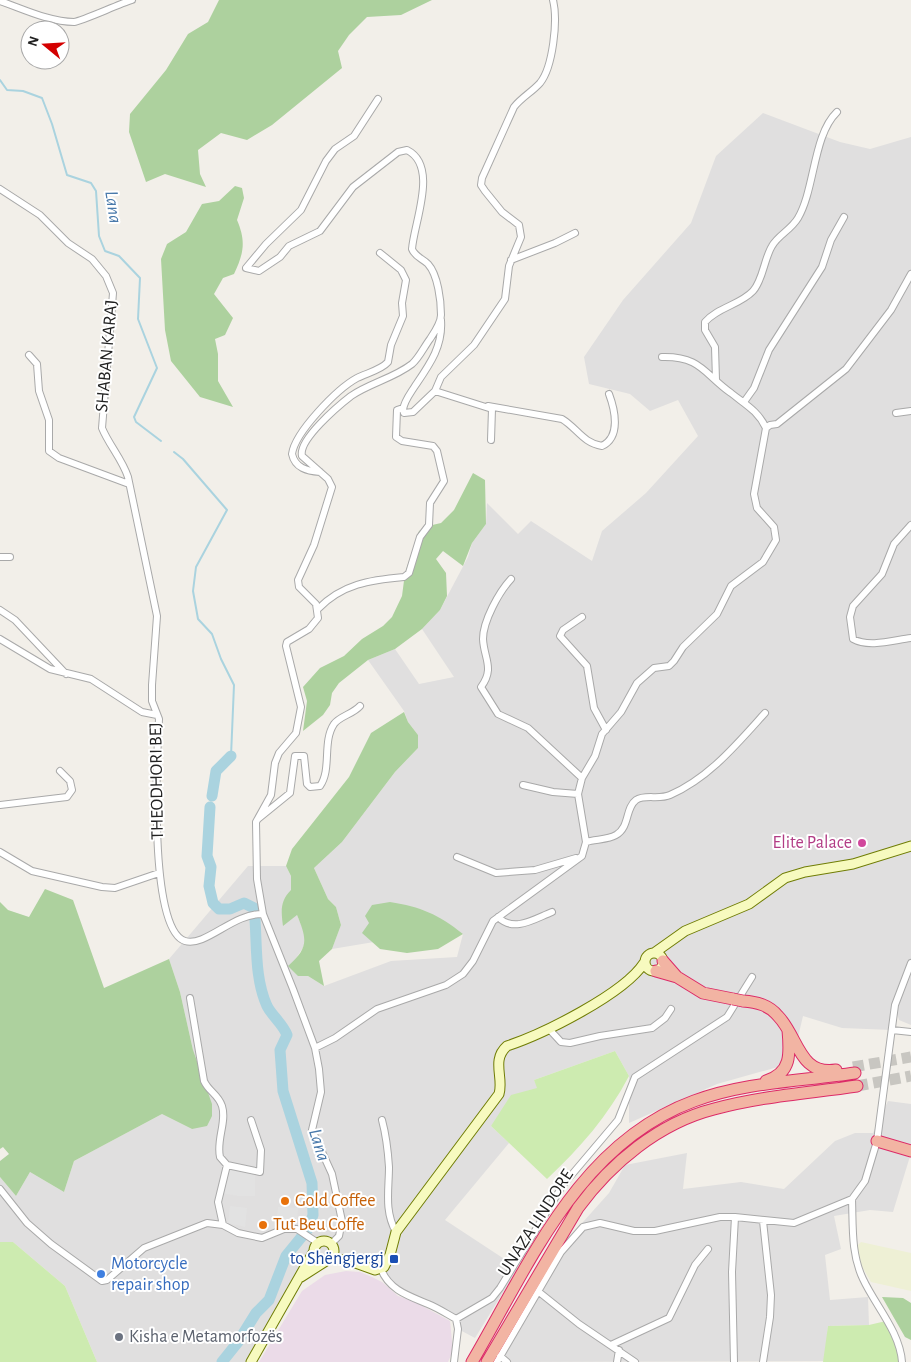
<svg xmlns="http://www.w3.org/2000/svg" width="911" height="1362" viewBox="0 0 911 1362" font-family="'Alegreya Sans',sans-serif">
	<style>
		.residential { fill: #e0dfdf }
		.industrial { fill: #ebdbe8 }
		.farmland { fill: #eef0d5 }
		.grass { fill: #cdebb0 }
		.forest { fill: #add19e }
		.parking { fill: #e2e2e2 }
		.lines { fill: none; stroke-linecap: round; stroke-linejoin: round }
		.stream { stroke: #aad3df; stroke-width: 2 }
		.river { stroke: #aad3df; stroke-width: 11 }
		.trunk-tunnel { stroke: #c8c6c1; stroke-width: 11; stroke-dasharray: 11 5.5; stroke-linecap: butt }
		.minor-casing { stroke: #a9a9a9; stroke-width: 8 }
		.secondary-casing { stroke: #707d05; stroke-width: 11 }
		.trunk-casing { stroke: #dc2a67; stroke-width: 13 }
		.minor { stroke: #fff; stroke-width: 6 }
		.secondary { stroke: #f7fabf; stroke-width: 9 }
		.trunk { stroke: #f2b4a3; stroke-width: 11 }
		.trunk-bridge-casing { stroke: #dc2a67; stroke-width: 13; stroke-linecap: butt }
		.trunk-bridge { stroke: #f2b4a3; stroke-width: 11 }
		.hotel-dot { fill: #d1479c; stroke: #fff; stroke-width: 2 }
		.food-dot { fill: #e8710a; stroke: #fff; stroke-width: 2 }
		.transit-dot { fill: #1a4fb4; stroke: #fff; stroke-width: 2 }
		.shop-dot { fill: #3f7fe0; stroke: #fff; stroke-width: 2 }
		.worship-dot { fill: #6b7280; stroke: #fff; stroke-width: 2 }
		.labels { text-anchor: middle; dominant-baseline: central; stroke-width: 4; stroke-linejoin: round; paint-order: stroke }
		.street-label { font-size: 18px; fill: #222; stroke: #fff }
		.hotel-label { font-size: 18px; fill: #b23c85; stroke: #fff; text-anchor: end }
		.food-label { font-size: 18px; fill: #c56008; stroke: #fff; text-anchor: start }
		.transit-label { font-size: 18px; fill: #164399; stroke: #fff; text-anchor: end }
		.shop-label { font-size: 18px; fill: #366cbe; stroke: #fff; text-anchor: start }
		.worship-label { font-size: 18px; fill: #5b616d; stroke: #fff; text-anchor: start }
		.water-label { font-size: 19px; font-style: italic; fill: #4a7aab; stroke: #fff }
	</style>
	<rect width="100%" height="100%" fill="#f2efe9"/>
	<path class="residential" d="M763 113 840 142 870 149 911 137V1025L899 1020 895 1007 892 1030 842 1028 803 1016 792 1063 717 1084 629 1123V1076L615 1051 534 1080 538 1088 491 1126 509 1143 445 1220 518 1268 475 1338 458 1329 456 1319 401 1293 381 1269 331 1259 301 1277 251 1362H97L65 1286 13 1242H0V1177L16 1196 30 1172 64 1192 74 1161 162 1114 192 1129 193 1050 180 992 169 959 248 866H286L291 876 297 915 306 936 304 946 295 960 298 976H308L324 986 391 961 457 957 463 934 370 923 363 933 374 942 332 949 341 925 336 907 328 899 314 868 342 842 395 772 418 748V735L408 722 404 711 368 660 395 649 419 684 454 677 422 629 440 610 468 557 472 543 486 524 487 503 518 534 531 521 592 561 602 531 646 493 698 436 678 400 650 411 630 394 589 384 584 357 623 300 691 223 716 156Z
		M888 1101 911 1104V1153L893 1212 870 1210 834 1216 841 1249 825 1255 830 1300 868 1297 869 1325 828 1326 825 1361 492 1362 557 1251 609 1193 625 1165 687 1153 683 1189 741 1182 784 1189 835 1141 855 1133H873Z"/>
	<path class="industrial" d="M346 1271 360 1272 372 1277 382 1282 398 1296 415 1302 450 1321 453 1351 448 1362H259L302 1291 325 1275Z"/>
	<path class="farmland" d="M861 1242 911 1253V1291L871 1282 860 1263 857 1246Z"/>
	<path class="grass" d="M615 1051 629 1076C608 1116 580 1148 547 1179L491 1126 511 1095 537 1088 534 1080Z
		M0 1242H13L65 1286 97 1362H0Z
		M886 1321 897 1342 902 1362H823L828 1326 869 1325Z"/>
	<path class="forest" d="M219 0H432L401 15 367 17 349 35 338 51 342 68 272 125 247 140 221 133 198 150 200 174 206 187 165 174 146 182 129 132 130 114 166 70 188 34 208 22Z
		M235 186 242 188 244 198 237 220C246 241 244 253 234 274L223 278 214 294 233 318 225 335 215 339 218 354V381L233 407 200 397 171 361 165 330 161 259 167 244 186 232 202 204 219 201Z
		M473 473 485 480 486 524 472 543 463 566 443 551 436 559 446 573 447 596 440 610 422 629 395 649 368 660 339 683 332 693 330 705 323 715 303 731 307 701 303 687 320 668 344 656 362 639 383 626 392 617 402 596 405 573 419 531 428 526 441 523 454 510Z
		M404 712 408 722 418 735V748L395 772 342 842 314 868 328 899 336 907 341 925 332 949 319 961 324 986 308 976H298L288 966C309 948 307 939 297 915L283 926C281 911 280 901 291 890V876L286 866 292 849 349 777 371 733Z
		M45 889 73 900 104 988 169 959 180 992 193 1050 212 1104V1116L207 1126 192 1129 162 1114 74 1161 64 1192 30 1172 16 1196 0 1177V1161L9 1154 3 1147 0 1149V902L8 910 29 917Z
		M390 902C421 907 438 914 463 934L438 949 407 953 380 949 362 933 369 923 365 916 372 905Z
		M882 1297 903 1298 911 1303V1340L905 1337Z"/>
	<path class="parking" d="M227 1165 255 1171V1196H239L220 1193Z
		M230 1206 247 1208 245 1227 228 1223Z
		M278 1207 298 1208 297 1220 276 1222Z"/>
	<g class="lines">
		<path class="stream" d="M0 80 7 90 23 91 42 98 52 124 67 175 91 183 96 191 99 236 105 251 119 256 140 278 138 319 157 368 134 417 136 422 161 441
			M174 452 183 459 227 510 196 567 193 591 198 619 212 634 221 659 234 685 231 756"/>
		<path class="river" d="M212 796 216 771 231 756
			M210 807 207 856 211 867 209 886 213 903 219 909H230L244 903 254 908
			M222 1362 238 1342 256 1313 269 1300 286 1256 308 1229 313 1215 312 1183 283 1091 280 1050 287 1035C283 1024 272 1016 267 1006 255 979 257 949 255 920"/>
		<path class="trunk-tunnel" d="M853 1067 911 1057
			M857 1086 911 1076"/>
		<g class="minor-casing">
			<path id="minor" d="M0 1C23 9 50 22 74 22 82 21 119 4 132 0
				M0 189 40 215 68 243 92 259 106 276 113 293 102 428C109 445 122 459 128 477L157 616 152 685V701L159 719C157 753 148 930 185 941 206 947 233 913 263 914
				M511 260 555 243 575 233
				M441 320C443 346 430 364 415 386 410 394 404 401 403 410L404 413 413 412 435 391 441 377 474 345 505 299 509 266 521 237 519 225 502 212 485 191 481 185 482 178 514 107C522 97 532 92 540 83 553 67 558 20 553 0
				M29 355 37 364 39 391 49 420V451L59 458 129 484
				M662 357C701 356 704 374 731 393 746 405 758 411 766 428
				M716 380 715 347 705 330V322C718 307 740 305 753 291 763 280 764 259 772 246 778 235 791 230 798 218 815 189 813 135 837 112
				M435 391 492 409 491 440
				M744 402 754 388 769 350 822 267 831 240 844 217
				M488 406 562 419C577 428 583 443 602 446 621 437 615 410 609 394
				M896 413 911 411
				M320 472C307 471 295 468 292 454 295 432 337 389 357 378 367 373 381 370 388 362L391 345 403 316 402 303 406 280 401 270 380 253
				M911 525 894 544 882 574 853 606 850 617 853 639C869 648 894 640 911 638
				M0 557H10
				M511 579C499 592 483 621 483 639 484 659 495 668 481 687L498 714 528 728 582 778
				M318 609C342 584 370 580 404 577L409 573 420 537 429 525 430 503 444 481 437 451 433 446 402 441 396 437 397 410 403 408
				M0 610 15 620 66 674
				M582 617 563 630 560 636 587 666 594 708 606 730
				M0 639 50 669 91 679 142 712 157 715
				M523 785 553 792 578 794
				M0 805 67 797 72 790 70 781 60 771
				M258 819 290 793 295 756H304L307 784 310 787 320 786C332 769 322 742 334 724 340 716 353 714 360 706
				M586 842C595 839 608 840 616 835 630 827 625 808 636 800 645 794 659 800 670 795 709 778 737 744 765 713
				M0 852 32 871 102 887 115 888 159 873
				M457 857 496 873 535 870 576 858
				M498 917C514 933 534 919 552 912
				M190 998 204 1081C209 1092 218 1094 222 1106 227 1122 216 1140 220 1157L227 1165 260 1172 261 1150 251 1120
				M549 1029 561 1042 570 1043 600 1036 652 1028 665 1018 671 1009
				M892 1030 911 1032
				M315 1048 335 1038 377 1009 446 985 463 974 473 961 493 921 582 856 586 842 578 794 582 778 595 756 602 734 621 712 637 683 654 668 669 666 674 661 683 647 717 614 731 586 763 562 776 540 774 527 757 508 754 494 766 428 770 425 777 424 846 369 891 310 911 274
				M382 1120C386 1135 388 1151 389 1167 389 1189 384 1211 396 1232
				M0 1189 27 1223 51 1244 102 1281 107 1280 144 1248 207 1223 223 1225 238 1233 262 1238 284 1229H297L318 1243
				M852 1199C853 1226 851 1254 863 1279 875 1305 900 1332 902 1362
				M763 1221 771 1295 770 1317 763 1362
				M223 1225 218 1202 227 1165
				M331 1244 339 1236 342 1221 332 1174 312 1130 321 1092 319 1069 315 1048 293 989 263 914 257 879 256 822 271 795 275 763 279 753 296 733 301 707 286 646 287 642 309 629 318 618 316 604 299 587 298 580 314 545 332 487 328 479 302 456C298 440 338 406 351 396 370 383 394 378 412 364 419 358 424 347 430 339 434 333 441 323 441 315 441 301 438 275 428 264 422 258 415 257 412 249 414 222 439 166 407 150L398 152 353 187 320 231 289 246 280 257 259 271 246 268 266 244 301 210 326 161 335 149 354 136 378 99
				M381 1269C389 1290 409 1296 428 1304 438 1308 447 1314 456 1319
				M539 1292 579 1324 635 1362
				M456 1319 492 1298 500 1288 563 1185 618 1120 635 1077 727 1017 752 977
				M611 1345 669 1318 695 1265 708 1249
				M500 1356 507 1362
				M454 1362 458 1329 456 1319
				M497 1362 561 1252 583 1227 600 1223 634 1231H655L720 1217H735L794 1223 852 1199 865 1181 877 1141 895 1005 911 963
				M617 1362 619 1350
				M734 1362 732 1272 735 1217"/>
		</g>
		<g class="secondary-casing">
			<path id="secondary" d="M645 962a9 9 0 1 1 18 0a9 9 0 1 1-18 0Z
				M654 953 685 931 749 904 785 878 805 872 853 864 911 846
				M314 1251a10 10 0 1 1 20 0a10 10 0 1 1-20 0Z
				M330 1259 347 1260 375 1270 384 1267 390 1255 396 1232 499 1094C504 1078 491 1060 507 1046 543 1034 624 994 644 963
				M301 1277 326 1261
				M251 1362 314 1251"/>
		</g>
		<g class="trunk-casing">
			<path id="trunk" d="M656 971 677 977 663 961
				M677 977 703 993 733 999
				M743 1001C757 1002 769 1005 778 1016 798 1036 799 1076 836 1070
				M766 1081C792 1073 790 1053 788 1030
				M877 1141 911 1151
				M472 1362C530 1263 579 1143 694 1101 745 1082 802 1081 855 1073
				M487 1362 578 1208C611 1163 659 1123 714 1109 761 1096 810 1093 857 1086"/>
		</g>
		<use href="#minor" class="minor"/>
		<use href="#secondary" class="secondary"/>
		<use href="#trunk" class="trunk"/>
		<g class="trunk-bridge-casing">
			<path id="trunk-bridge" d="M733 999 743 1001"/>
		</g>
		<use href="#trunk-bridge" class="trunk-bridge"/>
	</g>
	<circle class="hotel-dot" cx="862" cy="843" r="5"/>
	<g class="food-dot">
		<circle cx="285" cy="1201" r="5"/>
		<circle cx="263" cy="1225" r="5"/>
	</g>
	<rect class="transit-dot" x="389" y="1254" width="10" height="10" rx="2.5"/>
	<circle class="shop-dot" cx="101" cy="1274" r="5"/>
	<circle class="worship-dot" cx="119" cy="1337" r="5"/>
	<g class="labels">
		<g class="street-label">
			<text transform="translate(107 356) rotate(-85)">SHABAN KARAJ</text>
			<text transform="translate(157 781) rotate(-91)">THEODHORI BEJ</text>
			<text transform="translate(536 1223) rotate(-57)">UNAZA LINDORE</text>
		</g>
		<g class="hotel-label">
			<text x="852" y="843">Elite Palace</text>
		</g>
		<g class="food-label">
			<text x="295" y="1201">Gold Coffee</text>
			<text x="273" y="1225">Tut Beu Coffe</text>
		</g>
		<g class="transit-label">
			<text x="384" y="1259">to Shëngjergj</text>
		</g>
		<g class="shop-label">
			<text x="111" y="1264">Motorcycle<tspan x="111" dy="21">repair shop</tspan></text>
		</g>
		<g class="worship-label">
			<text x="129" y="1337">Kisha e Metamorfozës</text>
		</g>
		<g class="water-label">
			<text transform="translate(113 207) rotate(82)">Lana</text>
			<text transform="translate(319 1145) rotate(72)">Lana</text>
		</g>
	</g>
	<g transform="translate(45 45) rotate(288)"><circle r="24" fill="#ffffff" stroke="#a7a7a7"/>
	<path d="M0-4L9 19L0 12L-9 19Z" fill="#d40000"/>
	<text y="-8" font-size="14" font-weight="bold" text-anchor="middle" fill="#222222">N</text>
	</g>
</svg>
